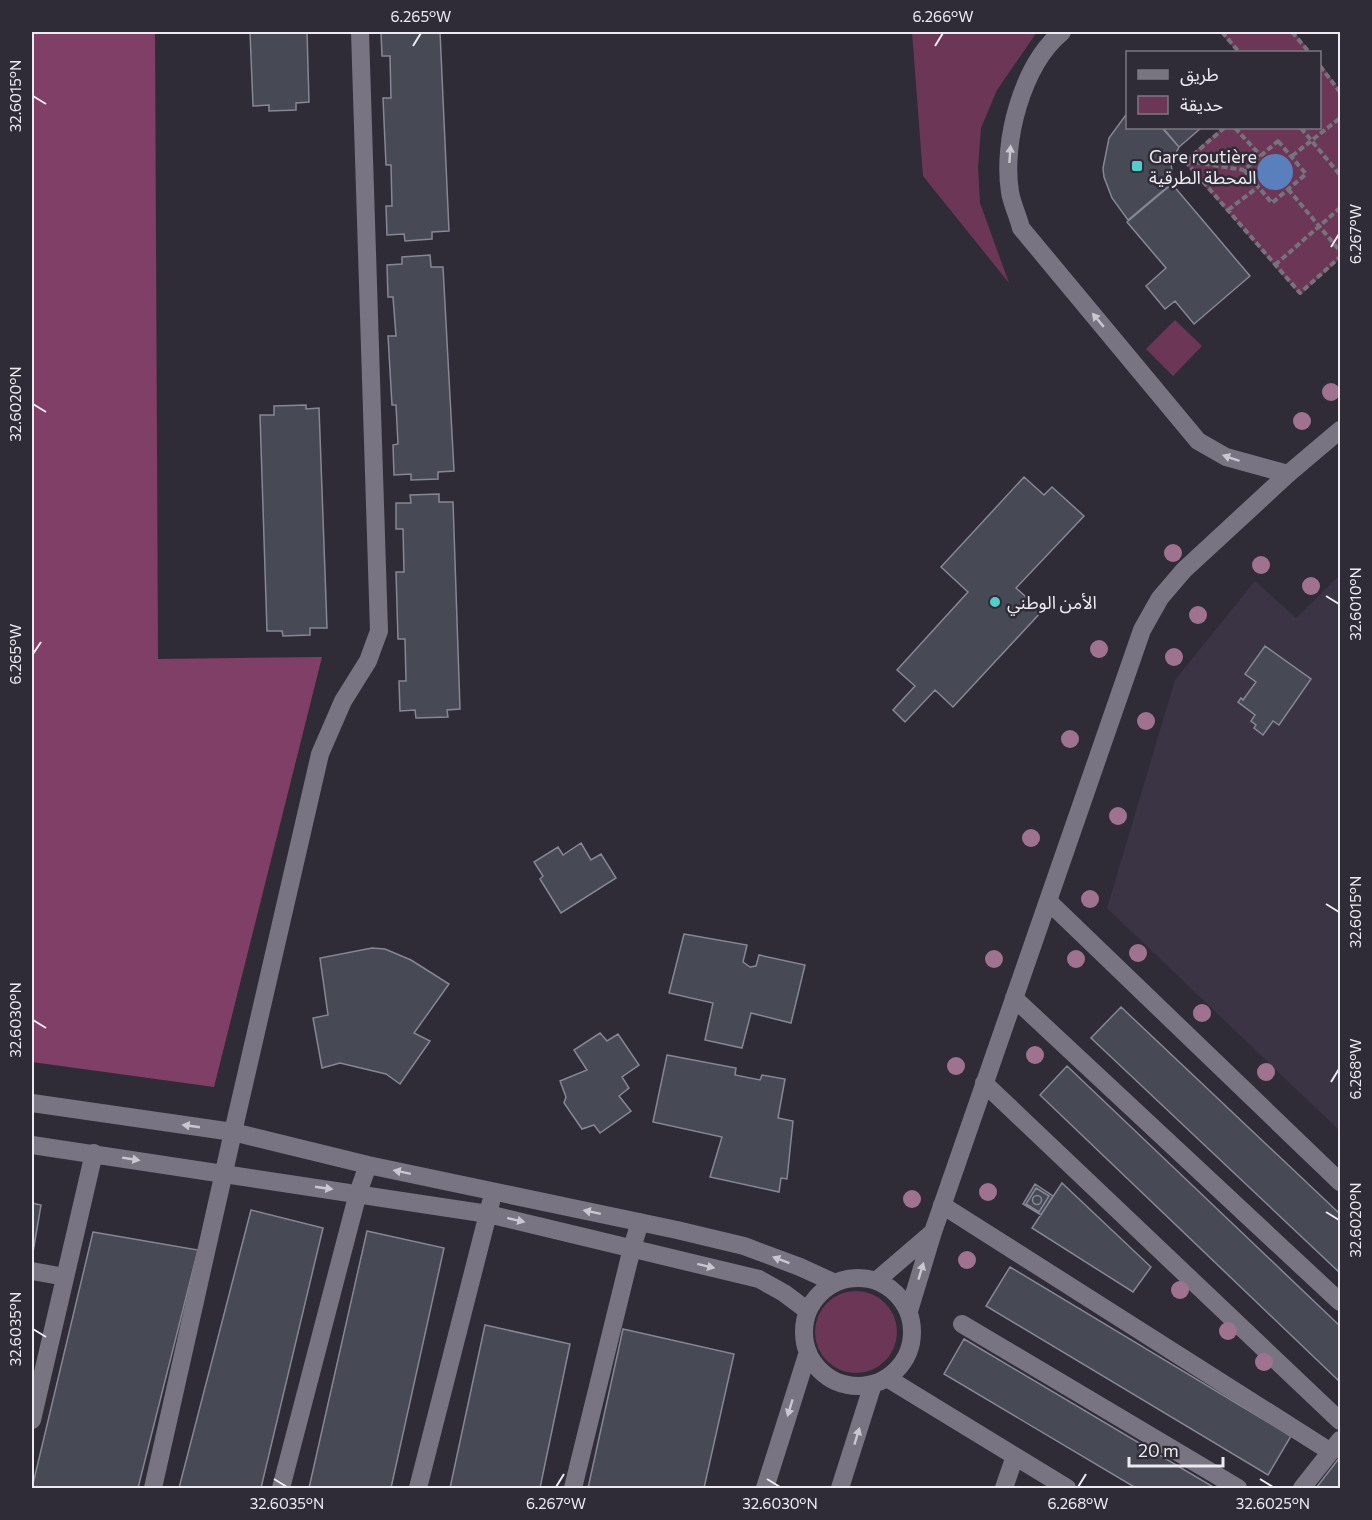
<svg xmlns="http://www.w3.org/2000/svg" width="1372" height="1520" viewBox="0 0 1372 1520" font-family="Commissioner,'Noto Sans Arabic',sans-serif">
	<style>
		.built { fill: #3b3445 }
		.green { fill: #6c3656 }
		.forest { fill: #803f66 }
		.water { fill: #5980bd }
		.building { fill: #474955; stroke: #868795; stroke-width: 1.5 }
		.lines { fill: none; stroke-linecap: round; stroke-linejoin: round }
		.path { stroke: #77737d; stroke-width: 4; stroke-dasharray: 6 3; stroke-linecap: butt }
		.minor { stroke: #787481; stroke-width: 18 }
		.tree { fill: #9f728f }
		.oneway { fill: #cac7d0 }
		.ticks { fill: none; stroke: #edeaf2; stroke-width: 2 }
		.poi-dot { fill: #52cdcc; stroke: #302c37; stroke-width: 2 }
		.labels { text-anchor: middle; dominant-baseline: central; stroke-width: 5; stroke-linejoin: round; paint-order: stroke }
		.poi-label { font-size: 18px; fill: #edeaf2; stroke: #302c37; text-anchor: start }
		.neatline { fill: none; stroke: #edeaf2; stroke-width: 2 }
		.ticks-label { font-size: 15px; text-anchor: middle; fill: #edeaf2 }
	</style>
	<rect width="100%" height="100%" fill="#302c37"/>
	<path class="built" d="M1340 575V1131L1107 908 1175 680 1255 581 1296 618Z"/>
	<path class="green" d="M912 32H1037L997 90 981 128 978 167 980 203 1009 283 923 176Z
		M1220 32H1294L1311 52H1237Z
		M1320 63 1340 90V259L1300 295 1183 161 1222 128H1320Z
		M1175 320 1202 346 1173 376 1146 349Z
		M815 1332a41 41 0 1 1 82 0a41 41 0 1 1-82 0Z"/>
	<path class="forest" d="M32 32H155L158 659 322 657 214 1087 32 1062Z"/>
	<path class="water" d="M1257 172a18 18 0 1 1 36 0a18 18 0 1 1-36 0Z"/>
	<path class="building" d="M250 32H307L309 102 296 103V110L269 111V105L253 106Z
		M381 32H440L449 231 432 232V239L405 241 404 234 387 235 386 206H392L391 165H386L383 98H391L390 56H382Z
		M1128 112V128H1162L1179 147 1171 163 1173 182 1128 220 1112 198 1104 177 1103 168 1109 138Z
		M1163 128H1201L1179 147Z
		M1172 184 1250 276 1194 324 1175 301 1165 309 1146 286 1166 268 1127 222Z
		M430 255 431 267H443L454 471 438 472V479L411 480V474L394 475 393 445 398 444 396 405H392L388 336H396L393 297H388L387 265 402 264V257Z
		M306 405V409L319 408 327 628H310V635L283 636 282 631H267L260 415H274V406Z
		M1024 477 1044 495 1052 487 1084 516 1016 588 1042 611 953 707 935 690 905 722 893 710 915 686 897 670 968 592 941 567Z
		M439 494V502H453L460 709 447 710 448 717 416 718 415 710 400 711 399 681H406L405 639H398L396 572H404L403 529H396V503H411L410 495Z
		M1265 646 1311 679 1279 725 1273 721 1263 735 1254 728 1256 725 1251 721 1255 715 1238 702 1241 698 1243 700 1256 682 1245 674Z
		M581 843 591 860 601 854 616 878 561 913 540 879 543 876 534 862 558 847 563 855Z
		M684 934 747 945 743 962 750 967 756 966 759 955 805 965 791 1023 751 1013 742 1048 705 1040 713 1003 669 993Z
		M372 948 385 949 411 960 449 984 414 1033 430 1041 400 1084 386 1074 340 1063 322 1068 313 1018 328 1015 320 958Z
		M1121 1007 1340 1214V1273L1091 1038Z
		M600 1033 607 1041 618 1034 639 1065 622 1077 629 1088 619 1096 631 1111 600 1133 594 1125 582 1129 564 1103 566 1097 560 1081 587 1070 574 1050Z
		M667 1055 736 1068 735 1075 760 1080 762 1075 785 1079 778 1118 793 1121 787 1179 781 1178 779 1192 710 1177 722 1137 653 1122Z
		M1067 1066 1340 1326 1339 1381 1040 1095Z
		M1062 1183 1151 1267 1133 1292 1032 1228Z
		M1035 1184 1053 1196 1041 1215 1023 1204Z
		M1036 1188 1049 1196 1039 1212 1026 1204Z
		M1032.5 1200a4.5 4.5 0 1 1 9 0a4.5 4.5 0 1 1-9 0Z
		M32 1203 41 1205 32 1258Z
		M251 1210 323 1228 261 1488H179Z
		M367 1231 444 1248 391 1488H309Z
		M93 1232 198 1250 138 1488H32Z
		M1010 1267 1291 1436 1268 1475 986 1306Z
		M485 1325 570 1344 540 1488H450Z
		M623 1329 734 1354 704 1488H588Z
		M964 1339 1215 1488H1136L944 1374Z
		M1340 1457V1488H1316Z"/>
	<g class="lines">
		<path class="path" d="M1222 32 1239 52
			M1292 32 1309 52
			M1320 66 1340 92
			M1235 128 1261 156
			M1301 128 1340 175
			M1278 141 1306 174 1272 203 1244 170Z
			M1292 156 1340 118
			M1185 161 1300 293 1340 257
			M1186 161 1244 170
			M1186 161 1224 128
			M1288 189 1340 251
			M1228 210 1258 187
			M1275 265 1340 208"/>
		<path class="minor" d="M1062 32C1022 65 1002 142 1010 192 1012 204 1018 216 1021 228L1198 441 1226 457 1288 474
			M1048 901 1340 1182
			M1014 998 1340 1302
			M984 1083 1340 1421
			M32 1103 233 1132 368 1165 677 1230 744 1246 800 1267 835 1283
			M32 1145 488 1214 759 1279 784 1293 808 1311
			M942 1205 1331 1452
			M32 1271 65 1277
			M804 1332a54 54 0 1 1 108 0a54 54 0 1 1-108 0Z
			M876 1281 933 1232
			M909 1311 933 1232 1142 630 1160 598 1184 570 1288 474 1340 430
			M962 1324 1238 1488
			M887 1378 1067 1488
			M32 1420 94 1153
			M153 1488 233 1132 320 754 343 701 368 661 379 631 360 32
			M281 1488 358 1193 368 1165
			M418 1488 491 1202
			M573 1488 632 1248 640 1222
			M765 1488 808 1352
			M840 1488 873 1384
			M1004 1488 1015 1456
			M1302 1488 1340 1440"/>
	</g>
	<g class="tree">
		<circle cx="1331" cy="392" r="9"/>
		<circle cx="1302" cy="421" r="9"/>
		<circle cx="1173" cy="553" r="9"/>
		<circle cx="1261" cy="565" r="9"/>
		<circle cx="1311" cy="586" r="9"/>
		<circle cx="1198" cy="615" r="9"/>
		<circle cx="1099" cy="649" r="9"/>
		<circle cx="1174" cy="657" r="9"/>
		<circle cx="1146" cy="721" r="9"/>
		<circle cx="1070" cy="739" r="9"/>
		<circle cx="1118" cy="816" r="9"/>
		<circle cx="1031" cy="838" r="9"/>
		<circle cx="1090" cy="899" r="9"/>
		<circle cx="1138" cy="953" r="9"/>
		<circle cx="994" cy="959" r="9"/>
		<circle cx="1076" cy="959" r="9"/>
		<circle cx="1202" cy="1013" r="9"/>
		<circle cx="1035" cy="1055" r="9"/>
		<circle cx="956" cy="1066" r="9"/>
		<circle cx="1266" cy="1072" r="9"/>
		<circle cx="988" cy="1192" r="9"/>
		<circle cx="912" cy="1199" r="9"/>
		<circle cx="967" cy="1260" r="9"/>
		<circle cx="1180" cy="1290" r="9"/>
		<circle cx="1228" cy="1331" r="9"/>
		<circle cx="1264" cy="1362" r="9"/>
	</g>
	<defs><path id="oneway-solid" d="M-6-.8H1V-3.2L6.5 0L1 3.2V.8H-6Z" transform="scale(1.5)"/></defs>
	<g class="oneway">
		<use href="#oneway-solid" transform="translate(1010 154) rotate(-86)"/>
		<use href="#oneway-solid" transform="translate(1098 320) rotate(-130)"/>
		<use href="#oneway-solid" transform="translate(1231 458) rotate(-161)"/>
		<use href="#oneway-solid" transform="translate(191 1126) rotate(-172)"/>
		<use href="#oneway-solid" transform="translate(131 1159) rotate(9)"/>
		<use href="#oneway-solid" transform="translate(402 1172) rotate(-168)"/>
		<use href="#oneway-solid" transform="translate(324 1188) rotate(8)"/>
		<use href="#oneway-solid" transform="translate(592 1212) rotate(-168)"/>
		<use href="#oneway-solid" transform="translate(516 1220) rotate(13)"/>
		<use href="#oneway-solid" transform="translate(781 1260) rotate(-159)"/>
		<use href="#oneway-solid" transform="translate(706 1266) rotate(14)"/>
		<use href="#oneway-solid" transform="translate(921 1271) rotate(-73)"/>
		<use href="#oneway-solid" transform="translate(790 1408) rotate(107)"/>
		<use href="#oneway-solid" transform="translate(857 1436) rotate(-73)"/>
	</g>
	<path class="ticks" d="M413 46 421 33M935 46 943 33M33 96 46 104M1331 247 1339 234M33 404 46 412M1326 596 1339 604M33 654 41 642M1326 904 1339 912M33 1020 46 1028M1331 1082 1339 1069M1326 1212 1339 1220M33 1329 46 1337M274 1479 287 1487M767 1479 780 1487M1260 1479 1273 1487M556 1487 564 1474M1078 1487 1086 1474"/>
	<g class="poi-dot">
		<rect x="1131" y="160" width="12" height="12" rx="3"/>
		<circle cx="995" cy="602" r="6"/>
	</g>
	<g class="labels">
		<g class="poi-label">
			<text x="1149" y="156">Gare routière<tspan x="1149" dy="21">المحطة الطرقية</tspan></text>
			<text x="1007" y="602">الأمن الوطني</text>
		</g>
	</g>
	<rect width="1372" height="1520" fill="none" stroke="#302c37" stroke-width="66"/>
	<rect x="1126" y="51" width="195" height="78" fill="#302c37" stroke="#7c7882" stroke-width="1.5"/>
	<rect x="1138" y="70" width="30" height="9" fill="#787481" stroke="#7c7882" stroke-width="1.5"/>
	<text x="1180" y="81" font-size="18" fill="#edeaf2">طريق</text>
	<rect x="1138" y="96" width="30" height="18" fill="#6c3656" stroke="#7c7882" stroke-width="1.5"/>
	<text x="1180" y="111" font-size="18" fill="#edeaf2">حديقة</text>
	<path d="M1129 1457v9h94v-9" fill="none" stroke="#edeaf2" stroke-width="3"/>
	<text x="1138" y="1457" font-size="18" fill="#edeaf2" stroke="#302c37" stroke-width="4.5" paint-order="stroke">20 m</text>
	<rect x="33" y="33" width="1306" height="1454" class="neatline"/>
	<g class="ticks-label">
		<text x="421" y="22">6.265°W</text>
		<text x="943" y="22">6.266°W</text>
		<text transform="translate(16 96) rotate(-90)" y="5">32.6015°N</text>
		<text transform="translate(1356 234) rotate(-90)" y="5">6.267°W</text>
		<text transform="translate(16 404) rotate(-90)" y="5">32.6020°N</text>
		<text transform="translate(1356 604) rotate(-90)" y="5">32.6010°N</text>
		<text transform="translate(16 654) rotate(-90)" y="5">6.265°W</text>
		<text transform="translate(1356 912) rotate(-90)" y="5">32.6015°N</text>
		<text transform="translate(16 1020) rotate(-90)" y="5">32.6030°N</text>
		<text transform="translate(1356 1069) rotate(-90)" y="5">6.268°W</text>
		<text transform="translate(1356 1220) rotate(-90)" y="5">32.6020°N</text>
		<text transform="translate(16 1329) rotate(-90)" y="5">32.6035°N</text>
		<text x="287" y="1509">32.6035°N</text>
		<text x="556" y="1509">6.267°W</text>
		<text x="780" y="1509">32.6030°N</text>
		<text x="1078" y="1509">6.268°W</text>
		<text x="1273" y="1509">32.6025°N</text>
	</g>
</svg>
